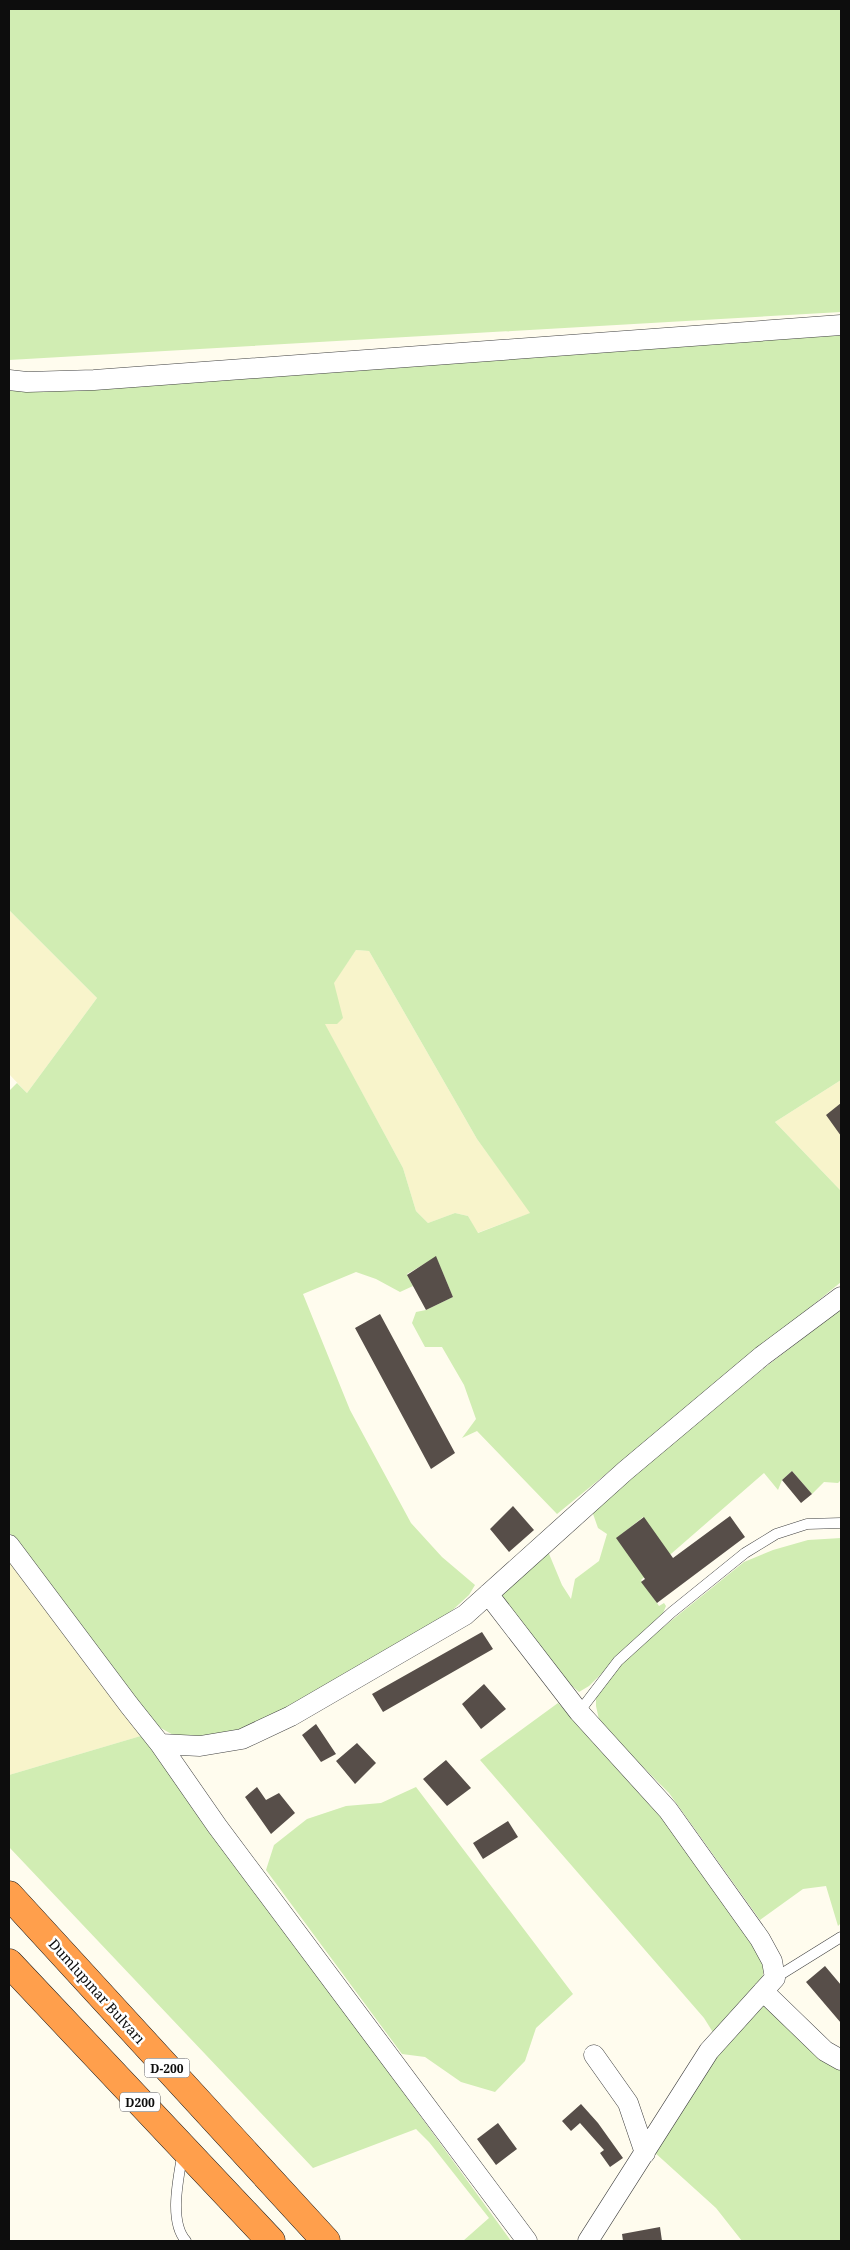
<svg xmlns="http://www.w3.org/2000/svg" width="850" height="2250" viewBox="0 0 850 2250" font-family="'Noto Serif',serif">
	<style>
		.farmland { fill: #f8f4cb }
		.green { fill: #d1edb3; fill-rule: evenodd }
		.building { fill: #574e49 }
		.lines { fill: none; stroke-linecap: round; stroke-linejoin: round }
		.lane-casing { stroke: #404040; stroke-width: 11 }
		.street-casing { stroke: #404040; stroke-width: 21 }
		.highway-casing { stroke: #1e1e1e; stroke-width: 29 }
		.lane { stroke: #fff; stroke-width: 10 }
		.street { stroke: #fff; stroke-width: 20 }
		.highway { stroke: #ff9f4c; stroke-width: 28 }
		.labels { text-anchor: middle; dominant-baseline: central; stroke-width: 5; stroke-linejoin: round; paint-order: stroke }
		.shield { fill: #fff; stroke: #565656; stroke-width: 1 }
		.shield-label { font-size: 12px; font-weight: bold; fill: #0d0d0d }
		.street-label { font-size: 14px; fill: #0d0d0d; stroke: #fff }
	</style>
	<rect width="100%" height="100%" fill="#fffcee"/>
	<path class="farmland" d="M9 910 97 998 27 1093 9 1074Z
		M356 950 369 951 477 1139 531 1213 477 1233 468 1216 455 1213 428 1223 416 1211 403 1168 324 1023 337 1024V999L333 983Z
		M841 1080V1191L775 1122Z
		M9 1560 144 1735 9 1775Z"/>
	<path class="green" d="M9 9H841V312L9 360Z
		M841 329V1080L775 1122 841 1191V1282L557 1514 477 1431 462 1438 476 1419 464 1385 442 1347H425L412 1323 416 1312 426 1310 453 1297 436 1257 407 1274 413 1286 400 1292 376 1279 356 1272 303 1294 350 1410 411 1523 442 1557 475 1585 469 1595 445 1617 292 1707 234 1735 202 1737 175 1736 159 1727 137 1700 9 1532V1091L17 1083 27 1093 97 998 9 910V386ZM356 950 369 951 477 1139 530 1213 478 1233 468 1216 455 1213 428 1223 416 1211 403 1168 325 1024H337L343 1018 334 983Z
		M841 1309V1480L838 1483 824 1482 812 1494 792 1471 782 1480 778 1490 764 1473 641 1580 657 1603 659 1606 664 1603 666 1606 663 1613 589 1686 579 1692 555 1671 503 1597 500 1589 547 1549 562 1585 571 1599 575 1579 599 1561 607 1534 598 1528 592 1511 719 1403ZM643 1517 658 1538H617Z
		M841 1538V1923L838 1926 826 1886 803 1889 760 1920 669 1793 600 1724 596 1706V1694L620 1662 744 1562 773 1550 808 1540Z
		M558 1703 648 1794 766 1957 762 1980 714 2034 704 2018 480 1760Z
		M144 1735 511 2241H463L489 2218 429 2142 416 2129 313 2168 9 1847V1775Z
		M416 1787 573 1994 536 2028 525 2061 495 2092 461 2082 425 2057 402 2054 266 1870 274 1845 307 1819 346 1806 381 1803Z
		M763 2005 841 2065V2241H742L716 2208 653 2151 701 2076 733 2034Z"/>
	<path class="building" d="M841 1103V1136L826 1115Z
		M436 1256 453 1297 426 1310 407 1275Z
		M380 1314 455 1453 431 1469 355 1328Z
		M792 1471 812 1494 801 1503 782 1480Z
		M513 1506 534 1530 509 1552 490 1529Z
		M730 1516 745 1537 657 1603 641 1582 645 1579 616 1538 644 1517 673 1558Z
		M482 1632 493 1649 383 1712 372 1694Z
		M484 1684 506 1709 481 1729 462 1704Z
		M316 1724 336 1754 321 1762 302 1735Z
		M357 1743 376 1763 355 1784 336 1761Z
		M446 1760 471 1788 447 1806 423 1779Z
		M257 1787 266 1800 279 1793 295 1813 271 1834 245 1797Z
		M508 1821 518 1837 483 1859 473 1843Z
		M825 1966 841 1985V2023L806 1982Z
		M581 2104 598 2123 623 2158 610 2167 600 2153 604 2150 580 2123 571 2131 562 2121Z
		M498 2123 517 2149 496 2165 477 2139Z
		M660 2227 662 2241H623L622 2234Z"/>
	<g class="lines">
		<g class="lane-casing">
			<path id="lane" d="M579 1712 618 1661 672 1612 745 1553 776 1534 807 1524 841 1523
				M775 1978 841 1937
				M183 2151C179 2176 168 2221 186 2241"/>
		</g>
		<g class="street-casing">
			<path id="street" d="M9 380 27 382 94 380 841 325
				M9 1545 129 1705 160 1744 217 1826 527 2241
				M488 1594 579 1712 668 1810 760 1939 772 1961 775 1978 709 2051 588 2241
				M160 1744 200 1746 242 1739 291 1716 465 1615 625 1471 762 1356 841 1297
				M763 1991 825 2051 841 2060
				M594 2055 628 2103 645 2153"/>
		</g>
		<g class="highway-casing">
			<path id="highway" d="M9 1895 326 2241
				M9 1963 271 2241"/>
		</g>
		<use href="#lane" class="lane"/>
		<use href="#street" class="street"/>
		<use href="#highway" class="highway"/>
	</g>
	<g class="labels">
		<g class="shield">
			<rect x="144.5" y="2058.5" width="45" height="19" rx="4"/>
			<rect x="120" y="2092.5" width="40" height="19" rx="4"/>
		</g>
		<g class="shield-label">
			<text x="167" y="2068">D-200</text>
			<text x="140" y="2102">D200</text>
		</g>
		<g class="street-label">
			<text transform="translate(97 1991) rotate(48)">Dumlupınar Bulvarı</text>
		</g>
	</g>
	<rect width="850" height="2250" fill="none" stroke="#0d0d0d" stroke-width="20"/>
</svg>
